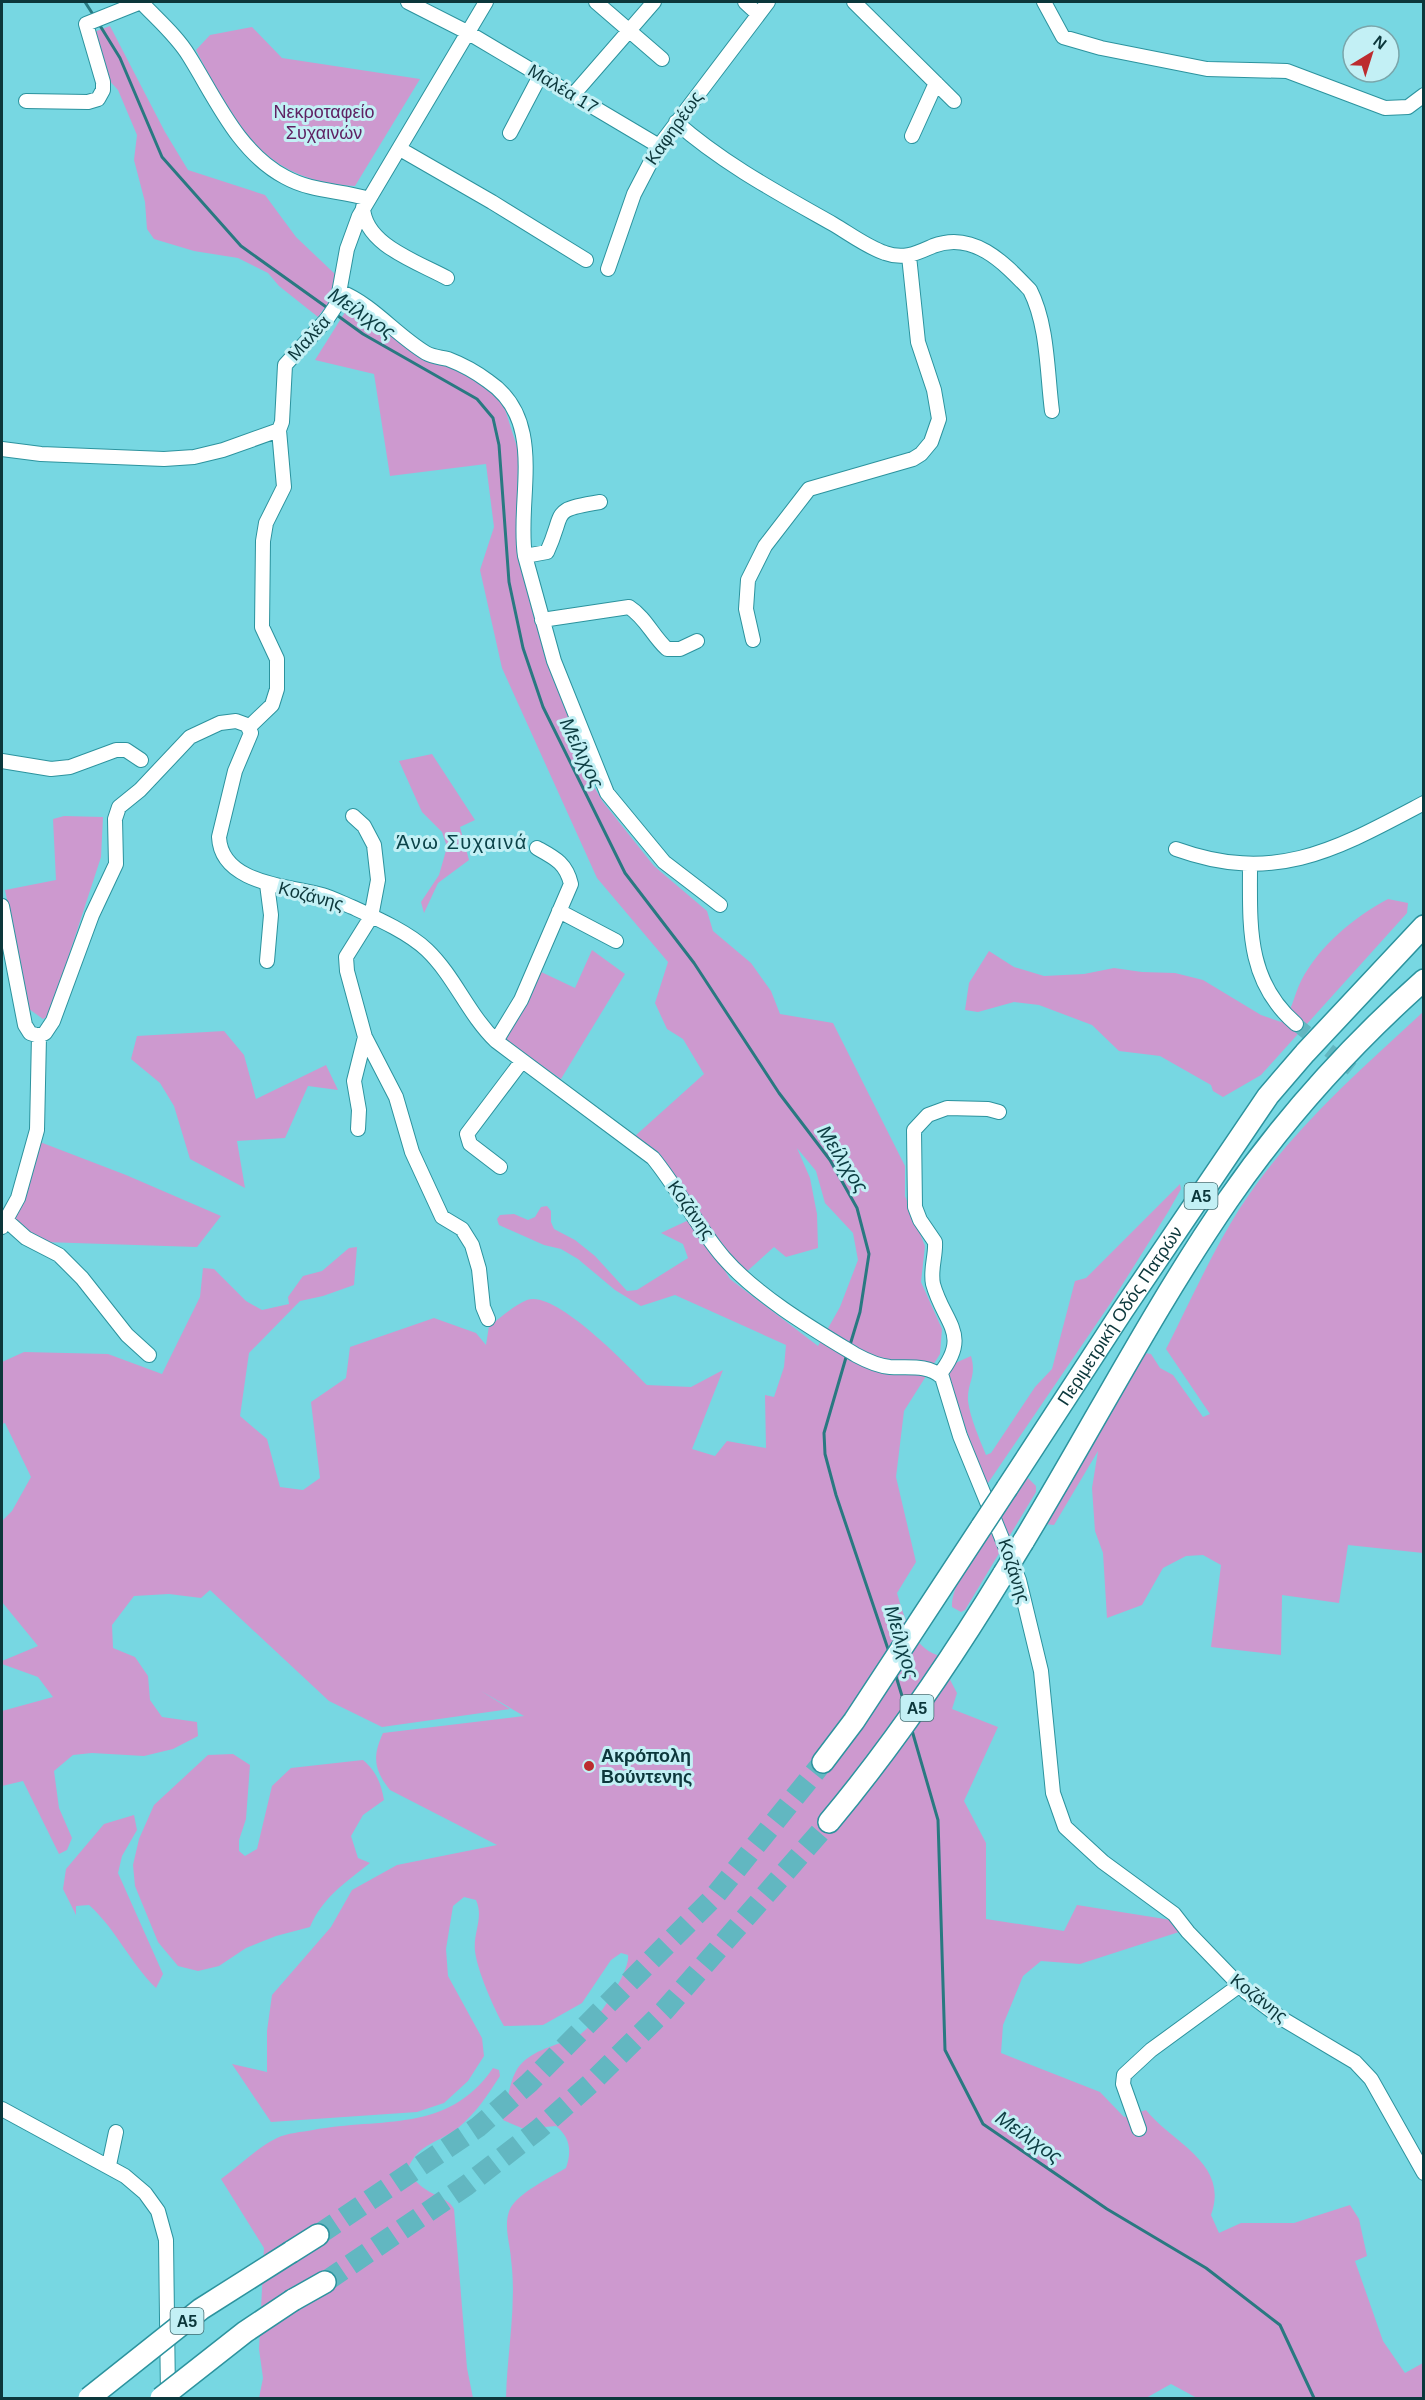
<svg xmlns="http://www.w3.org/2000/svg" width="1425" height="2400" viewBox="0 0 1425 2400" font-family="Arial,sans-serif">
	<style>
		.green { fill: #cd99cf }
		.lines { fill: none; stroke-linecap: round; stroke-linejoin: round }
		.stream { stroke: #297981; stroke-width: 3 }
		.minor-tunnel { stroke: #62b7c1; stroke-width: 14; stroke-dasharray: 14 7; stroke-linecap: butt }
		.highway-tunnel { stroke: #62b7c1; stroke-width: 21; stroke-dasharray: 21 10; stroke-linecap: butt }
		.minor-casing { stroke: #2c939e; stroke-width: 16 }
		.highway-casing { stroke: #2c939e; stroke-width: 24 }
		.minor { stroke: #fff; stroke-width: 14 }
		.highway { stroke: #fff; stroke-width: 21 }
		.highway-bridge-casing { stroke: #2c939e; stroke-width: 24; stroke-linecap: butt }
		.highway-bridge { stroke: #fff; stroke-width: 21 }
		.poi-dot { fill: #bc2c2f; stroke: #c3f0f5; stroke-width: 2 }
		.labels { text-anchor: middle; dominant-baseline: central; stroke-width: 6; stroke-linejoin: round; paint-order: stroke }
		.shield { fill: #c3f0f5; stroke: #436e73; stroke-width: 1.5 }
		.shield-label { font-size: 16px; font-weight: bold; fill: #0c373b }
		.street-label { font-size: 18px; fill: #0c373b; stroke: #c3f0f5 }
		.park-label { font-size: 18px; fill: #5f2263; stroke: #c3f0f5 }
		.poi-label { font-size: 18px; font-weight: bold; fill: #0c373b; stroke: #c3f0f5; text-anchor: start }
		.water-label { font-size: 20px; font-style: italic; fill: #0d3e43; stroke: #c3f0f5 }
		.neighbourhood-label { font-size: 20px; letter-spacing: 1.5px; fill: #0b4349; stroke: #c3f0f5 }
	</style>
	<rect width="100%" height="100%" fill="#77d7e2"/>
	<path class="green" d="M110 26 165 132 188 170 265 195 296 237 336 275 331 299 318 317 279 286 268 273 238 258 194 251 154 239 147 229 145 202 134 160 137 135 118 90 107 78 94 32Z
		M252 27 282 58 420 79 355 186C262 181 234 124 196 50L210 35Z
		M352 301 445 362 483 383 503 403 518 450 517 545 558 685 590 780 603 802 654 866 707 911 713 931 751 963 771 991 780 1014 833 1023 905 1166V1196L925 1246 921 1282 942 1329 940 1354 904 1411 896 1477 916 1562 897 1593C904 1617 913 1647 937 1655L957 1693 952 1709 998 1727 964 1801 986 1843V1919L1064 1931 1077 1905 1171 1920 1179 1932 1080 1964 1041 1961 1023 1976 1003 2025 1001 2053 1100 2092 1124 2117 1146 2110C1172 2143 1230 2163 1211 2215L1219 2233 1241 2223H1294L1350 2205 1359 2219 1367 2256 1355 2261 1383 2341 1405 2373 1423 2363V2398H1197L1171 2384 1146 2398H506C507 2352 517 2306 511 2259 510 2243 503 2225 510 2209 518 2193 551 2177 566 2168 572 2151 570 2137 556 2126L524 2129 503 2120C508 2103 509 2075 522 2063 537 2048 560 2045 579 2035 594 2027 631 1971 628 1955L621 1953 611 1960 582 2003 543 2025 504 2026C494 2009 477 1970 475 1951 473 1932 484 1918 476 1900L464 1897 453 1906 446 1949 448 1976 482 2038 484 2056 468 2081 444 2103 417 2112 271 2122 232 2064 267 2072V2031L272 1995 331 1927 352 1890 397 1865 497 1845 390 1790C374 1770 372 1757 383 1733L524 1716 481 1691 510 1709 382 1727 329 1701 210 1590 201 1598 169 1594 134 1596 112 1625 113 1648 135 1657 148 1676 150 1700 162 1717 197 1722 198 1736 173 1749 144 1756 92 1753 73 1755 54 1771 59 1808 72 1838 67 1850 59 1854 23 1781 2 1786V1711L53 1697 38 1677 2 1664V1661L38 1646 2 1602V1521L12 1511 31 1477 5 1423 2 1424V1362L24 1352 108 1354 162 1374 200 1297 203 1268 214 1269 246 1301 262 1310 289 1304 288 1297 303 1276 322 1271 349 1248 357 1247 354 1285 323 1296 300 1301 249 1353 240 1416 267 1439 280 1487 303 1490 320 1478 311 1402 346 1378 350 1347 434 1318 476 1333 486 1345 489 1326C501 1318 514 1305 527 1300 555 1289 628 1366 647 1385L691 1387 723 1370 692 1449 715 1456 727 1441 766 1448 765 1395 774 1397 784 1367 786 1345 675 1295 641 1306 615 1290 578 1259 561 1249 544 1245 499 1225 497 1219 500 1215 514 1214 528 1220 535 1217 541 1207 547 1206 551 1211V1222L554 1229 575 1240 595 1256 627 1291 637 1290 688 1258 683 1244 661 1233 693 1218 730 1279 818 1346 840 1307 858 1260 853 1233 825 1203 816 1171 797 1148 810 1178 817 1214 818 1248 786 1257 774 1247 743 1275 654 1152 635 1136 704 1074 683 1039 667 1029 655 1003 668 962 597 878 502 668 480 570 494 527 486 464 390 476 374 374 315 360Z
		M432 754 475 820 460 827 469 860 438 883 424 913 421 902 439 875 447 847 442 832 422 812 399 761Z
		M64 816 103 817 101 857 55 998 48 1016 43 1019 29 1009 5 890 56 880 53 819Z
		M1388 899 1408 903 1407 913 1261 1075 1223 1097 1213 1091 1211 1085 1160 1056 1119 1051 1092 1025 1039 1005 1014 1002 978 1012 965 1010 969 983 989 951 1014 967 1044 976 1084 974 1114 968 1142 972 1175 973 1203 980 1261 1015 1281 1022C1294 1008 1293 997 1301 981 1319 946 1354 917 1388 899Z
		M592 950 625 974 561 1079 504 1040 537 970 575 988Z
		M1423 1012V1553L1348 1545 1339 1603 1282 1595 1281 1655 1211 1647 1221 1565 1203 1555 1186 1556 1163 1568 1142 1605 1107 1618 1103 1553 1095 1531 1092 1488 1098 1451 1054 1525 1045 1524 1145 1353 1151 1354 1160 1368 1173 1375 1203 1417 1210 1414 1166 1349C1190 1302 1212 1252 1240 1208 1289 1132 1357 1073 1423 1012Z
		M224 1031 244 1055 256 1099 326 1065 338 1090 308 1086 285 1138 237 1141 245 1188 190 1159 174 1106 160 1083 131 1059 137 1036Z
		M40 1142 126 1175 221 1216 197 1247 44 1242 11 1221Z
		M1180 1184 1181 1189 1168 1212 1112 1301 986 1486 947 1375 953 1364 971 1356C977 1377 967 1382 968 1401 970 1418 980 1440 986 1455L991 1453 1035 1387 1052 1369 1075 1281 1086 1278Z
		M1027 1477 1036 1486V1492L965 1610 961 1612 952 1607C950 1577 1005 1506 1023 1478Z
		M233 1754 250 1765 246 1819 239 1840V1851L245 1856 257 1849 272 1786 291 1768 363 1760C376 1771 381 1783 384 1800L363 1815 351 1836 358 1858 370 1863C346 1882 322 1898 310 1927L276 1936 246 1948 219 1966 198 1971 178 1966 158 1942 135 1886 133 1865 139 1839 154 1805 208 1755Z
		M134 1815 137 1830 122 1856 118 1873 163 1974 156 1988C130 1963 116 1929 89 1905L76 1906V1915L63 1889 66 1869 104 1824Z
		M493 2068 499 2070 500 2076C487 2096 476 2113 458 2128 440 2142 417 2144 408 2169 420 2196 447 2194 454 2209L467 2368 473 2398H259L263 2378 259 2349 264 2248 221 2179C239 2166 258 2147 277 2138 287 2133 302 2132 313 2130 382 2117 448 2134 493 2068Z"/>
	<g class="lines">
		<path class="stream" d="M85 2 94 16
			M99 24 120 58 162 157 241 246 329 309
			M334 313 363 334 477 399 493 418 499 445 509 582 523 648 543 707 625 873 694 963 779 1093 830 1160 857 1208 869 1254 860 1312 850 1345
			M847 1354 824 1433 825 1454 836 1495 889 1652
			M895 1673 906 1709
			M911 1727 938 1820 945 2050 983 2124 1107 2209 1206 2268 1280 2325 1314 2398"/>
		<path class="minor-tunnel" d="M1296 1024 1352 1069"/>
		<path class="highway-tunnel" d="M318 2235 478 2127 529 2083 714 1897 823 1762
			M325 2282 467 2185 539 2129 590 2084 664 2011 829 1822"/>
		<g class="minor-casing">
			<path id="minor" d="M141 2C157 19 177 36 189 56 216 99 238 152 285 177 312 192 340 190 369 199
				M408 2 467 32 659 146
				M596 2 662 59
				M745 2 758 14
				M854 2 954 101
				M1044 2 1063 37 1101 48 1207 69 1287 71 1385 108 1408 107 1424 95
				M573 95 654 2
				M26 101 88 102 98 99 103 90V82L86 24 141 2
				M676 122C722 163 780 194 833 224 850 234 867 247 885 253 904 260 917 253 933 246 974 230 1005 264 1030 290 1048 325 1047 373 1052 411
				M510 133 540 76
				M912 136 936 83
				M400 149 492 202 586 260
				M363 207C364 245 418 262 447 278
				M608 269 634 194 659 146 768 2
				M341 292C373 305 396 335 426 353 433 357 440 357 448 359 461 364 476 372 488 381 548 421 516 500 525 556L554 661 607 793 664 862 720 905
				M2 449 41 454 164 459 194 457 223 450 279 430 282 422 285 365 327 319 337 304 347 249 359 216 486 2
				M525 556 547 552C566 511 549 510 600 502
				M542 620 629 607C646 618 652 635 667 649H680L697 641
				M753 640 746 609 748 580 765 546 809 489 913 459 921 454 931 442 939 419 934 390 918 342 909 256
				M249 727 272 705 277 689V659L262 627 263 541 266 523 284 487 279 430
				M2 761 51 769 70 767 116 750H126L141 760
				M353 816 364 826 374 845 378 880 371 917 346 957 347 971 365 1037 396 1097 412 1152 442 1217 462 1229 472 1245 479 1269 483 1307 488 1319
				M1176 849C1276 885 1337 849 1424 803
				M1250 866C1250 926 1246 981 1296 1024
				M2 906 25 1025 30 1033 39 1036 45 1033 53 1021 92 915 116 864 115 819 119 807 140 790 190 737 220 723 236 721 247 725 251 733 235 771 219 837C221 884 289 886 322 895 332 898 342 903 352 907 376 918 408 932 427 950 455 977 468 1014 496 1041L653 1158C679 1190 698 1228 724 1258 757 1296 813 1329 856 1355 867 1361 878 1366 890 1367 909 1368 927 1364 942 1377L960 1436 1019 1580 1041 1671 1053 1793 1065 1827 1103 1862 1174 1914 1188 1932 1246 1992 1281 2018 1355 2062 1371 2079 1424 2173
				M559 911 616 941
				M267 961 271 915 267 884
				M496 1041 521 1000 571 884C566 863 555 858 537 848
				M358 1129 359 1110 354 1081 365 1037
				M500 1167 470 1144 467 1134 522 1061
				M7 1221 26 1238 59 1255 82 1278 127 1335 149 1355
				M2 1227 18 1198 37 1130 39 1036
				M939 1375C972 1334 944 1324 933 1284 930 1269 936 1256 935 1242L920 1220 915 1207 914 1130 928 1115 947 1108 988 1109 999 1112
				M2 2109 125 2176 145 2193 158 2211 166 2240 168 2396
				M1139 2129 1123 2084 1124 2075 1151 2050 1240 1985
				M109 2165 116 2132"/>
		</g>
		<g class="highway-casing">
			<g id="highway">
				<path id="s1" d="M1007 1488 1123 1310 1268 1096 1305 1053 1424 926"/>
				<path d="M1023 1542C1092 1428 1153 1309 1228 1200 1284 1119 1351 1045 1424 980"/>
				<path d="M823 1762 854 1721 982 1526"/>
				<path d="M829 1822C895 1743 951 1660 1004 1573"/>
				<path d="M291 2252 318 2235"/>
				<path d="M293 2300 325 2282"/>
			</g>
		</g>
		<use href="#minor" class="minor"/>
		<use href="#highway" class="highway"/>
		<g class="highway-bridge-casing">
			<path id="highway-bridge" d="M982 1526 1007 1488
				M1004 1573 1023 1542
				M89 2398 201 2309 291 2252
				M161 2398 245 2332 293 2300"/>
		</g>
		<use href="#highway-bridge" class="highway-bridge"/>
	</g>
	<circle class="poi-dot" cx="589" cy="1766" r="6"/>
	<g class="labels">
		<g class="shield">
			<rect x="1184.5" y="1183" width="33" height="26" rx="4.5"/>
			<rect x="900.5" y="1695" width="33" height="26" rx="4.5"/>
			<rect x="170.5" y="2308" width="33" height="26" rx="4.5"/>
		</g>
		<g class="shield-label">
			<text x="1201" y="1196">Α5</text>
			<text x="917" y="1708">Α5</text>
			<text x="187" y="2321">Α5</text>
		</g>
		<g class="street-label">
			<text transform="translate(563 89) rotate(31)">Μαλέα 17</text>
			<text transform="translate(674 128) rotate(-55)">Καφηρέως</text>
			<text transform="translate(309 338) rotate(-48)">Μαλέα</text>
			<text transform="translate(311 896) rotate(15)">Κοζάνης</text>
			<text transform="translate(691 1210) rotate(55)">Κοζάνης</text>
			<text stroke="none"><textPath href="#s1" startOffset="206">Περιμετρική Οδός Πατρών</textPath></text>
			<text transform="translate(1014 1571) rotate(72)">Κοζάνης</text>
			<text transform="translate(1259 1998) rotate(38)">Κοζάνης</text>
		</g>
		<g class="park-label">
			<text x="324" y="112">Νεκροταφείο<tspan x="324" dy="21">Συχαινών</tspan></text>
		</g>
		<g class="poi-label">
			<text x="601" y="1756">Ακρόπολη<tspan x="601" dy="21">Βούντενης</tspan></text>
		</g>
		<g class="water-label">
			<text transform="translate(362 313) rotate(34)">Μείλιχος</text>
			<text transform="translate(582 753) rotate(64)">Μείλιχος</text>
			<text transform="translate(843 1159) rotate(57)">Μείλιχος</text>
			<text transform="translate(902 1642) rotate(73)">Μείλιχος</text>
			<text transform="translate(1029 2137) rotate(35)">Μείλιχος</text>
		</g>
		<g class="neighbourhood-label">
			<text x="462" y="842">Άνω Συχαινά</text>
		</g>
	</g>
	<rect width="1425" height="2400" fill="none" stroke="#0c373b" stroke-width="6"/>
	<g transform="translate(1371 54) rotate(38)"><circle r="28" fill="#c3f0f5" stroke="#7aa6ab" stroke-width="1.5"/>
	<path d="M0-4.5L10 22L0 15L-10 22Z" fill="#bc2c2f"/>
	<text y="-9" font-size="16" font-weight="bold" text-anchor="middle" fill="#0c373b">N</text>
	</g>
</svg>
